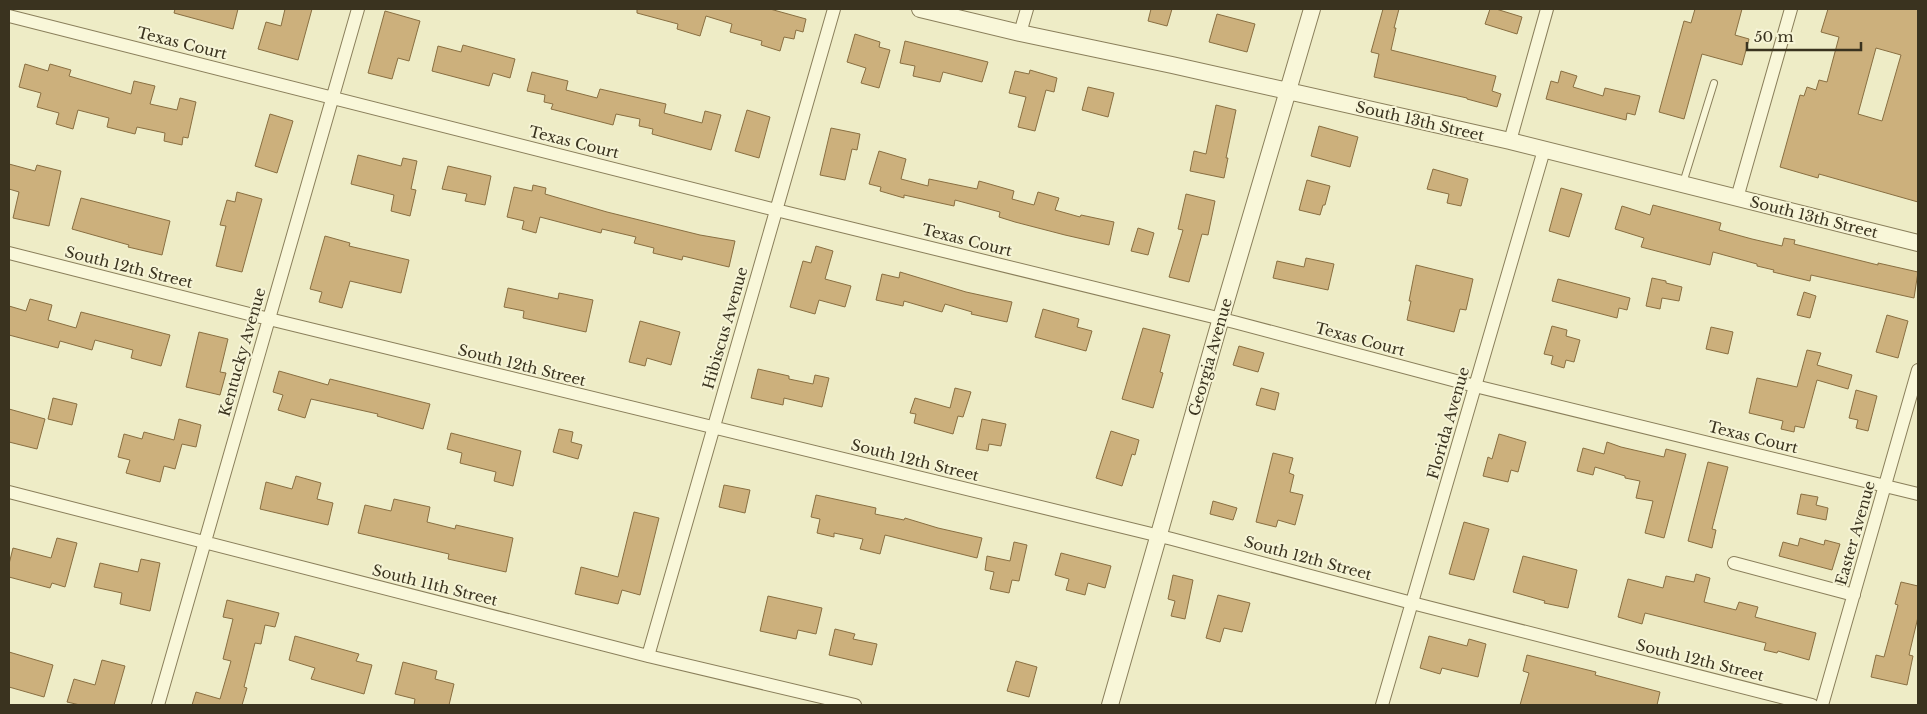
<svg xmlns="http://www.w3.org/2000/svg" width="1927" height="714" viewBox="0 0 1927 714" font-family="'Libre Baskerville',serif">
	<style>
		.building { fill: #ccb07c; stroke: #896f41; fill-rule: evenodd }
		.lines { fill: none; stroke-linecap: round; stroke-linejoin: round }
		.service-casing { stroke: #8a7f5b; stroke-width: 8 }
		.minor-casing { stroke: #8a7f5b; stroke-width: 14 }
		.tertiary-casing { stroke: #8a7f5b; stroke-width: 18 }
		.service { stroke: #f9f7d9; stroke-width: 6 }
		.minor { stroke: #f9f7d9; stroke-width: 12 }
		.tertiary { stroke: #f9f7d9; stroke-width: 16 }
		.labels { text-anchor: middle; dominant-baseline: central; stroke-width: 4; stroke-linejoin: round; paint-order: stroke }
		.street-label { font-size: 15px; fill: #3a331f; stroke: #f6f4d6 }
	</style>
	<rect width="100%" height="100%" fill="#eeecc6"/>
	<path class="building" d="M175 9H238L233 29 174 13Z
		M285 9H312L298 60 258 49 266 22 281 26Z
		M637 9H770L806 19 803 32 796 30 794 39 784 37 780 51 761 45 762 41 730 32 732 24 706 16 700 36 677 29 678 24 637 13Z
		M1151 9H1172L1167 26 1148 21Z
		M1383 9H1399L1394 28H1396L1391 50 1496 76 1492 91 1501 94 1497 107 1467 99V98L1374 77 1379 54 1371 52Z
		M1490 9H1496L1522 17 1517 34 1485 24Z
		M1695 9H1742L1735 35 1749 39 1742 65 1702 54 1684 119 1659 112 1684 21 1691 23Z
		M1828 9H1918V202L1819 174 1818 178 1780 167 1800 95 1804 96 1807 87 1816 90 1819 80 1827 82 1839 37 1821 32ZM1876 48 1901 55 1882 121 1858 114Z
		M385 11 420 21 409 61 398 58 392 79 368 73Z
		M1217 14 1255 24 1247 52 1209 42Z
		M855 34 880 42 879 47 890 50 879 88 861 83 866 68 847 62Z
		M905 41 988 62 982 82 943 72 940 82 913 76 915 66 900 63Z
		M463 45 515 59 510 78 493 73 489 86 432 71 438 46 461 52Z
		M25 64 48 71 50 64 71 70 69 76 131 94 134 81 155 86 150 104 177 110 180 98 196 102 188 138 183 137 182 145 164 141 165 133 137 127 135 134 107 127 109 118 78 110 73 129 56 124 59 113 37 107 41 93 19 87Z
		M1030 70 1057 78 1054 92 1046 90 1035 131 1018 127 1026 97 1009 93 1015 71 1029 74Z
		M1561 71 1577 76 1573 87 1603 96 1605 88 1640 96 1635 115 1627 113 1626 120 1546 99 1551 81 1558 83Z
		M532 72 568 81 566 90 597 98 600 89 666 104 664 113 702 123 705 111 721 115 711 150 652 134 653 129 639 126 640 119 616 114 613 125 551 109 553 104 544 102 545 95 527 91Z
		M1088 87 1114 93 1108 117 1082 110Z
		M1216 105 1236 110 1226 158H1228L1224 178 1190 171 1194 151 1206 154Z
		M747 110 770 117 759 158 735 151Z
		M270 114 293 121 277 173 255 166Z
		M1319 126 1358 137 1350 167 1311 156Z
		M831 128 860 134 857 150 852 149 845 180 820 175Z
		M879 151 906 159 901 179 928 186 929 179 977 189 979 181 1014 191 1012 199 1034 205 1038 192 1059 198 1055 210 1080 217 1081 215 1114 222 1109 245 1065 235 1015 222 999 217 1000 212 955 200 954 206 904 195V198L880 191 881 187 869 184Z
		M358 155 401 166 403 158 417 161 411 189 416 190 410 216 391 211 394 195 351 184Z
		M9 164 35 171 37 165 61 171 49 226 13 218 19 192 9 189Z
		M448 166 491 176 485 205 465 201 467 194 442 189Z
		M1433 169 1468 179 1461 206 1447 203 1449 194 1427 189Z
		M1307 180 1330 186 1325 205H1323L1320 215 1299 210Z
		M533 185 546 188 545 194 607 212 700 235 735 241 729 267 683 256 682 260 653 253 654 248 634 243 636 237 602 229 601 233 540 217 536 233 522 229 524 221 507 217 514 187 532 191Z
		M1561 188 1582 194 1569 237 1549 231Z
		M237 192 262 199 242 272 216 266 226 226 220 225 227 200 235 202Z
		M1186 194 1215 201 1208 235 1202 234 1189 282 1169 277 1183 230 1178 229Z
		M81 198 170 221 162 255 128 247 129 245 72 229Z
		M1653 205 1721 223 1719 230 1752 239 1782 246 1784 238 1795 240 1794 244 1878 265V263L1918 272 1914 298 1811 275 1810 281 1773 272 1774 270 1757 266V264L1713 252 1710 265 1641 247 1644 238 1615 229 1622 206 1650 215Z
		M1138 228 1154 233 1148 255 1131 251Z
		M325 236 350 243 349 246 409 260 401 293 350 281 342 308 319 302 322 292 310 289Z
		M816 246 833 251 825 279 851 286 845 307 819 300 815 314 790 307 803 261 811 263Z
		M1306 258 1334 264 1328 290 1273 278 1277 261 1304 267Z
		M1416 265 1473 279 1466 310 1460 309 1454 332 1407 320 1411 301H1409Z
		M900 272 966 292 1012 302 1007 322 971 314 972 312 945 304 942 312 904 301 903 306 876 300 882 274 899 278Z
		M1652 278 1666 281V283L1682 287 1679 301 1662 298 1660 309 1646 306Z
		M1558 279 1630 298 1627 310 1619 308 1617 318 1552 301Z
		M508 288 558 299 559 293 593 300 586 332 523 318 524 311 504 307Z
		M1804 292 1816 296 1810 318 1797 315Z
		M30 299 52 305 48 320 76 328 81 312 170 335 161 366 131 358 133 350 95 340 92 350 60 341 58 348 9 335V306L26 311Z
		M1043 309 1079 319 1077 327 1092 331 1086 351 1035 337Z
		M1887 315 1908 321 1898 358 1876 352Z
		M640 321 680 332 671 365 647 358 645 366 629 362Z
		M1552 326 1567 330 1566 336 1580 340 1574 362 1566 360 1564 368 1551 364 1553 356 1544 354Z
		M1711 327 1733 332 1728 354 1706 349Z
		M1143 328 1170 335 1160 372 1163 373 1153 408 1122 399Z
		M199 332 228 339 220 372 226 373 220 395 186 387Z
		M1239 346 1264 353 1258 372 1233 365Z
		M1807 350 1821 353 1817 365 1852 375 1848 389 1817 380 1804 428 1795 426 1794 432 1781 429 1783 421 1749 413 1757 378 1797 387Z
		M758 369 789 376V379L813 384 815 375 829 378 822 407 784 398 783 405 751 398Z
		M279 371 328 385 330 379 430 404 423 429 377 416 378 414 311 399 305 418 278 410 283 395 273 392Z
		M955 388 971 392 963 417 958 416 953 434 914 423 916 414 910 413 915 398 950 408Z
		M1261 388 1279 393 1275 410 1256 405Z
		M1856 390 1877 396 1868 431 1856 428 1858 420 1849 418Z
		M53 398 77 404 72 425 48 419Z
		M9 409 45 419 37 449 9 442Z
		M179 419 201 425 196 447 182 444 175 469 164 466 160 482 126 473 130 460 118 457 124 434 142 439 144 432 174 440Z
		M982 419 1006 424 1001 446 989 444 988 451 976 449Z
		M559 429 573 432 571 442 582 445 578 459 553 452Z
		M1111 431 1139 440 1135 455 1132 454 1122 486 1096 478Z
		M451 433 521 451 513 486 494 481 496 472 460 463 462 453 447 449Z
		M1499 434 1526 442 1518 472 1511 470 1508 482 1483 476 1488 457 1492 459Z
		M1607 442 1621 447 1664 457 1666 449 1686 454 1664 538 1645 533 1653 501 1636 498 1640 481 1625 478V476L1595 467 1593 475 1577 471 1583 448 1604 454Z
		M1273 453 1293 458 1289 473 1294 475 1290 492 1303 495 1295 525 1278 520 1276 527 1256 522Z
		M1708 462 1728 467 1712 529 1716 530 1712 548 1688 541Z
		M296 476 321 483 317 499 333 503 328 525 260 509 266 482 292 489Z
		M724 485 750 490 745 513 719 507Z
		M1801 494 1818 497 1816 505 1828 508 1826 520 1797 514Z
		M816 495 876 508 875 514 904 520 905 518 938 528 982 538 977 558 885 535 880 554 860 549 863 539 834 533V537L817 533 820 519 811 517Z
		M394 499 430 507 427 522 455 529 456 525 513 538 506 572 448 559 449 554 358 533 365 505 391 511Z
		M1213 501 1237 508 1233 520 1210 514Z
		M634 512 659 518 640 595 622 590 618 604 575 594 581 567 618 577Z
		M1464 522 1489 529 1474 580 1449 574Z
		M57 538 77 543 65 587 52 583 50 588 9 577V564L13 548 51 558Z
		M1800 538 1824 545 1825 540 1840 544 1832 570 1779 556 1783 542 1798 546Z
		M1014 542 1027 545 1019 581 1012 580 1009 593 990 589 994 572 985 570 987 556 1010 561Z
		M1061 553 1111 566 1105 588 1088 583 1085 595 1066 590 1069 579 1055 575Z
		M1523 556 1577 570 1568 608 1544 603 1545 601 1513 592Z
		M141 559 160 563 150 611 120 604 122 593 94 587 100 563 138 572Z
		M1696 574 1710 578 1704 602 1736 610 1739 602 1758 607 1755 617 1816 633 1809 660 1778 651 1777 653 1764 650 1766 643 1645 613 1642 624 1618 617 1628 579 1663 588 1666 576 1694 582Z
		M1173 575 1193 580 1185 619 1171 616 1175 601 1168 599Z
		M1901 582 1918 586V617L1909 655 1913 656 1907 685 1871 677 1876 655 1884 657 1898 605 1895 604Z
		M1218 595 1250 603 1242 632 1224 628 1220 642 1206 638Z
		M768 596 822 608 816 634 798 630 796 639 760 631Z
		M227 600 279 613 275 627 265 625 261 644 255 643 244 687 247 688 242 705H192L196 692 220 699 231 661 223 659 233 619 223 617Z
		M835 629 855 634 853 639 877 644 872 665 829 655Z
		M295 636 359 654 356 661 372 665 364 694 311 679 315 668 289 660Z
		M1429 636 1467 646 1469 639 1486 644 1478 677 1442 668 1440 674 1420 668Z
		M9 652 53 665 44 697 9 687Z
		M1527 655 1596 672 1595 675 1660 692 1657 705H1520L1529 673 1523 671Z
		M102 660 125 666 114 705H80L67 702 74 679 95 685Z
		M1016 661 1037 667 1029 697 1007 691Z
		M403 662 437 671 435 679 454 684 449 705H414L415 699 395 694Z"/>
	<g class="lines">
		<g class="service-casing">
			<path id="service" d="M1683 183 1714 83"/>
		</g>
		<g class="minor-casing">
			<path id="minor" d="M9 16 776 210 1234 322 1475 386 1918 494
				M1020 33 1027 9
				M1510 141 1547 9
				M1737 198 1791 9
				M9 253 269 319 1172 539 1412 603 1812 705
				M9 492 648 656 855 705
				M1734 563 1854 595
				M648 656 834 9
				M158 705 358 9
				M1382 705 1544 150
				M1822 705 1918 370"/>
		</g>
		<g class="tertiary-casing">
			<path id="tertiary" d="M920 9 1020 33 1172 65 1510 141 1918 243
				M1110 705 1221 318 1312 9"/>
		</g>
		<use href="#service" class="service"/>
		<use href="#minor" class="minor"/>
		<use href="#tertiary" class="tertiary"/>
	</g>
	<g class="labels">
		<g class="street-label">
			<text transform="translate(182 43) rotate(14)">Texas Court</text>
			<text transform="translate(1420 121) rotate(13)">South 13th Street</text>
			<text transform="translate(574 142) rotate(14)">Texas Court</text>
			<text transform="translate(1814 217) rotate(14)">South 13th Street</text>
			<text transform="translate(967 240) rotate(14)">Texas Court</text>
			<text transform="translate(129 267) rotate(14)">South 12th Street</text>
			<text transform="translate(725 328) rotate(-74)">Hibiscus Avenue</text>
			<text transform="translate(1360 339) rotate(15)">Texas Court</text>
			<text transform="translate(242 352) rotate(-74)">Kentucky Avenue</text>
			<text transform="translate(1210 357) rotate(-74)">Georgia Avenue</text>
			<text transform="translate(522 365) rotate(14)">South 12th Street</text>
			<text transform="translate(1448 423) rotate(-74)">Florida Avenue</text>
			<text transform="translate(1753 437) rotate(14)">Texas Court</text>
			<text transform="translate(915 460) rotate(14)">South 12th Street</text>
			<text transform="translate(1855 533) rotate(-74)">Easter Avenue</text>
			<text transform="translate(1308 558) rotate(15)">South 12th Street</text>
			<text transform="translate(435 585) rotate(14)">South 11th Street</text>
			<text transform="translate(1700 660) rotate(14)">South 12th Street</text>
		</g>
	</g>
	<rect width="1927" height="714" fill="none" stroke="#3a331f" stroke-width="20"/>
	<path d="M1747 42v8h114v-8" fill="none" stroke="#3a331f" stroke-width="2.5"/>
	<text x="1754" y="42" font-size="15" fill="#3a331f" stroke="#f6f4d6" stroke-width="4" paint-order="stroke">50 m</text>
</svg>
